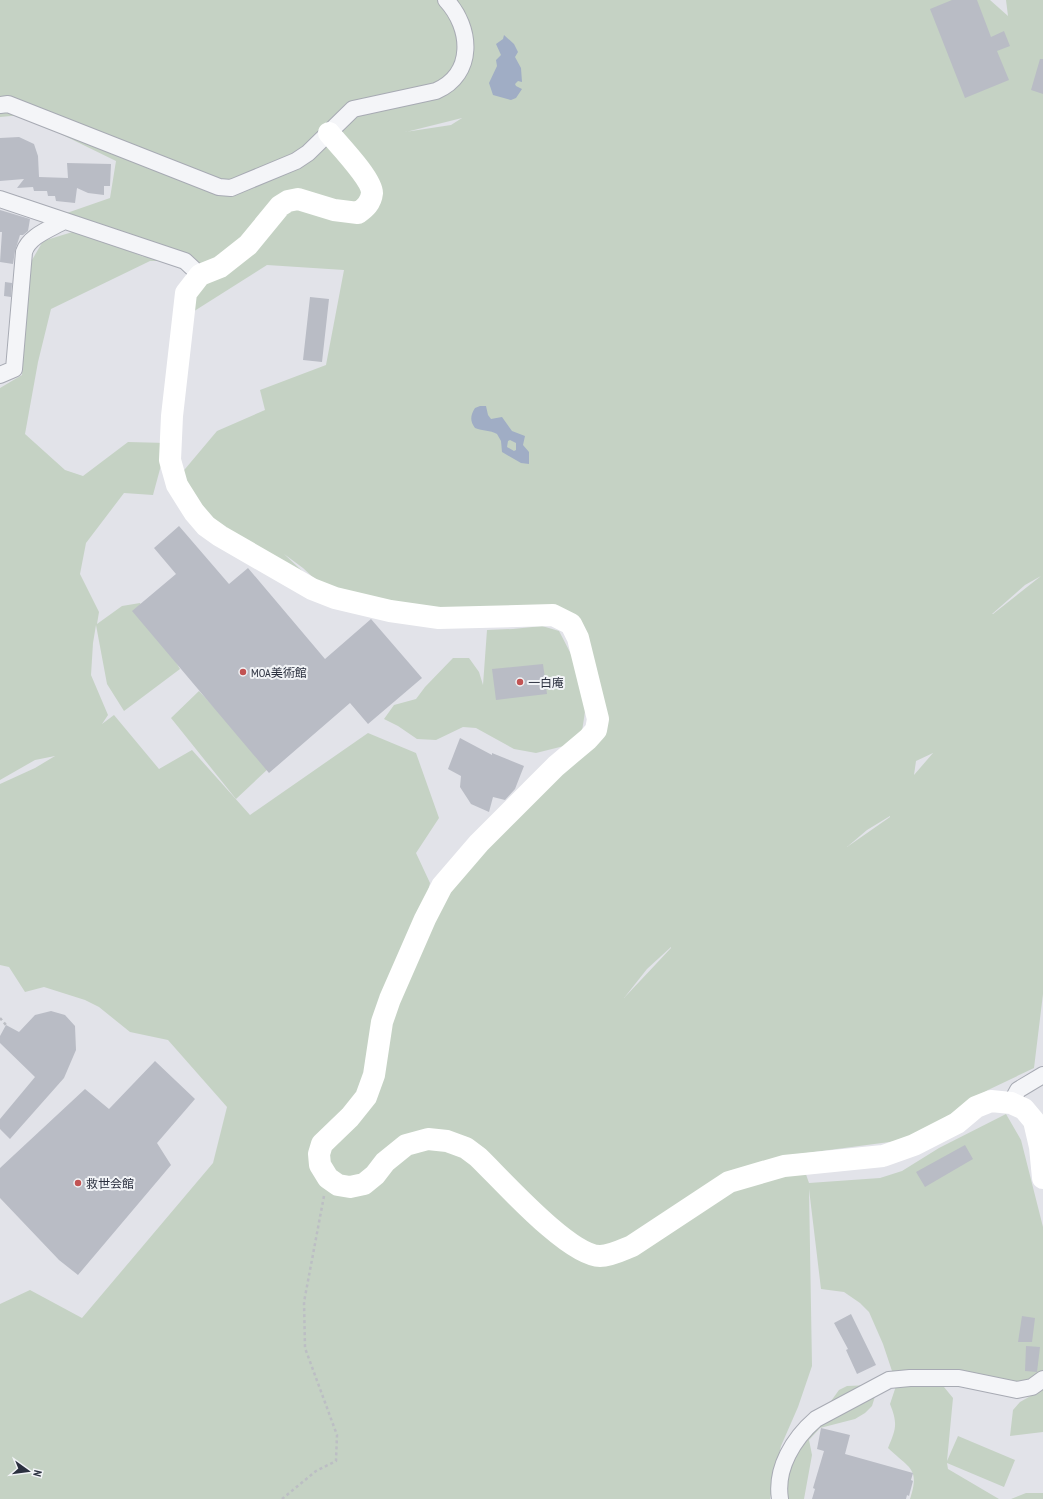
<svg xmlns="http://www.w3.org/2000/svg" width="1043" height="1499" viewBox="0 0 1043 1499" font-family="'PT Sans Narrow','Noto Sans JP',sans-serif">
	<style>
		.green { fill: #c5d2c4; fill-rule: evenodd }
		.water { fill: #a0adc5; fill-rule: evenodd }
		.building { fill: #b9bcc5 }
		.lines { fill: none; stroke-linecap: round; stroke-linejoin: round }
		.street-casing { stroke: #a7aab3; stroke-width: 18 }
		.path { stroke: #bcbec4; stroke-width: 2.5; stroke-dasharray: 3 3; stroke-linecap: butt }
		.street { stroke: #f4f5f8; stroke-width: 16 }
		.secondary { stroke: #fff; stroke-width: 22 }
		.poi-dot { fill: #c25353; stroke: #f1f3f6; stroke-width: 1.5 }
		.labels { text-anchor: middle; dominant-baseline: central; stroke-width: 4; stroke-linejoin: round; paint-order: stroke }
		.poi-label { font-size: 12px; fill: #2b303f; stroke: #f1f3f6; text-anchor: start }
	</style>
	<rect width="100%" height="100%" fill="#e2e3e9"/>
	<path class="green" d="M0 0H990L1008 16 1006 0H1043V994L1034 1068 988 1090 912 1139 799 1154 809 1183 880 1178 902 1171 939 1148 1006 1114 1021 1140 1043 1227V1374L1025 1383 893 1374 883 1344 869 1312 860 1303 844 1292 821 1289 809 1189 812 1366 798 1407 781 1446 775 1471 770 1499H0V1304L30 1290 82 1318 213 1163 227 1107 168 1040 130 1032 99 1007 85 1000 44 987 25 992 9 967 0 965V784L35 768 55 756 35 760 0 780V388L22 375 28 267 43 241 79 230 144 257 64 214 110 198 116 161 22 115 0 117ZM462 118 451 125 405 132H406ZM150 261H196L188 315 267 265 344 270 326 365 260 390 265 410 217 431 180 475 220 536 314 582 284 554 303 568 335 598 423 613 582 626 600 736 445 891 415 947 430 883 416 853 439 818 416 753 368 733 250 815 192 750 159 769 114 715 102 724 108 715 91 675 93 643 96 625 107 684 124 711 180 669 140 603 122 606 97 624 99 612 80 574 86 543 124 493 153 495 167 443 128 442 83 476 65 470 25 434 38 362 51 309ZM1041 576 993 614H992L1025 585ZM933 753 914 775 916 761ZM890 816V817L847 847 867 830ZM671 947V948L624 998 647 969Z
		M542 626 559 631C568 648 581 672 585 691 587 704 584 718 582 731L564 746 536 753 514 749 476 728 463 727 436 740 417 739 398 726 384 719 394 705 416 699 425 687 453 658H469L479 672 483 685 487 630 513 629Z
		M199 691 270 767 236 799 171 718Z
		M926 1384 944 1387 953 1398 947 1461 958 1436 1015 1460 1004 1487 947 1463 948 1469 999 1499H910C920 1468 910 1469 888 1448 896 1429 898 1424 890 1404L896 1386Z
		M872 1385 877 1390 872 1406 865 1413 855 1419 820 1428 809 1440 812 1455 804 1499H786L790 1458 839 1390 847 1386Z
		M1043 1389V1432L1010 1436 1013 1410 1020 1402Z
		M1026 1493H1043V1499H1011Z"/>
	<path class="water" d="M504 35 514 44 518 52 515 57 521 68 522 82 518 81 515 84 516 86 522 89 516 98 511 100 493 95 489 83 497 66 496 60 501 55 496 44 503 39Z
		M480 406H486L488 415 491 419 502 417 512 431 525 436 523 445 529 452V464L521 463 502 452 501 441 497 434C490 430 483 431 475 428 470 421 470 416 475 408ZM510 440 516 443V450L514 451 507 447 508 441Z"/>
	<path class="building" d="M952 0H977L991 37 1004 31 1010 46 997 51 1009 80 965 98 930 9Z
		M1040 59H1043V94L1031 90Z
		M19 137 34 144 38 156 39 177 68 178 67 163 111 164 110 186H104V195L88 193 77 188 75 203 56 201 55 196H48L47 191H34L33 187 17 188 24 179 0 181V138Z
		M0 210 30 219 28 231 23 235H20L15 251 13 264 0 262 2 232H0Z
		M5 282 12 283 11 297 4 296Z
		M310 297 329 299 322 362 303 360Z
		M179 526 229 584 248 568 325 659 371 619 422 678 368 724 350 703 269 773 132 611 176 574 154 548Z
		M543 664 547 694 496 700 492 669Z
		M460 738 492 755V753L524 766 515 789 505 800 493 797 489 812 471 804 460 787 461 776 448 769Z
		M51 1011 65 1015 75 1026 76 1050 64 1078 10 1139 0 1129V1119L35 1077 0 1043V1036L6 1025 19 1032 35 1015Z
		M155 1061 195 1099 157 1143 171 1165 78 1275 59 1260 0 1198V1168L85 1089 109 1109Z
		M965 1145 973 1159 925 1187 916 1172Z
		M851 1314 876 1365 857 1374 846 1350 848 1349 834 1323Z
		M1022 1316 1035 1318 1032 1342H1018Z
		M1026 1346 1040 1347 1037 1372 1025 1371Z
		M821 1428 850 1435 845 1454 913 1473 911 1480 913 1481 909 1496 907 1495 906 1499H812L815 1489 813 1488 824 1451 817 1449Z"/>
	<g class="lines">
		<g class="street-casing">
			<path id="street" d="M0 105 8 104 219 187 231 188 296 161 308 153 353 109 436 91C475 74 472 28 446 0
				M0 199 185 261 200 275
				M0 375 14 369 24 252C29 236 50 229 64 221
				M1011 1103 1018 1090 1043 1075
				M780 1499C775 1468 794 1438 816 1419L889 1380 910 1378H959L1017 1390 1032 1387 1043 1379"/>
		</g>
		<path class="path" d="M0 1018 6 1025
			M282 1499 316 1471 336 1461 337 1435 305 1348 304 1302 324 1196"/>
		<use href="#street" class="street"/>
		<path class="secondary" d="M329 133C339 145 372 179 372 193 371 203 365 208 358 213L334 210 298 199 288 201 280 206 248 245 220 267 200 275 186 293 172 416 170 460 177 485 194 512 206 526 220 536 312 589 335 598 390 611 439 618 553 615 571 624 578 638 598 719 596 730 588 739 556 766 479 843 442 886 425 919 390 999 382 1022 374 1075 366 1097 350 1117 322 1144 319 1154 320 1165 328 1178 338 1185 350 1187 364 1184 375 1175 385 1162 406 1145 428 1139 447 1141 466 1148 478 1157C501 1179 569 1256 600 1256 611 1256 622 1250 632 1246L729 1182 784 1166 883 1156 914 1145 957 1123 976 1107 991 1101 1011 1103 1024 1109 1034 1121 1040 1147 1043 1178"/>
	</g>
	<g class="poi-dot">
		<circle cx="243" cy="672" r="4"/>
		<circle cx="520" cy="682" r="4"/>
		<circle cx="78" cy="1183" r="4"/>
	</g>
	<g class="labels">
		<g class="poi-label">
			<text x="251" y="672">MOA美術館</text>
			<text x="528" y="682">一白庵</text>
			<text x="86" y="1183">救世会館</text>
		</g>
	</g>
	<g transform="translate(28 1471) rotate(104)" stroke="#f1f3f6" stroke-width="3" paint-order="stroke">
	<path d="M0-3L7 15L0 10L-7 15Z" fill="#2b303f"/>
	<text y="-6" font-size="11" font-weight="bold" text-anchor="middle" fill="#2b303f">N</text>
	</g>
</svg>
